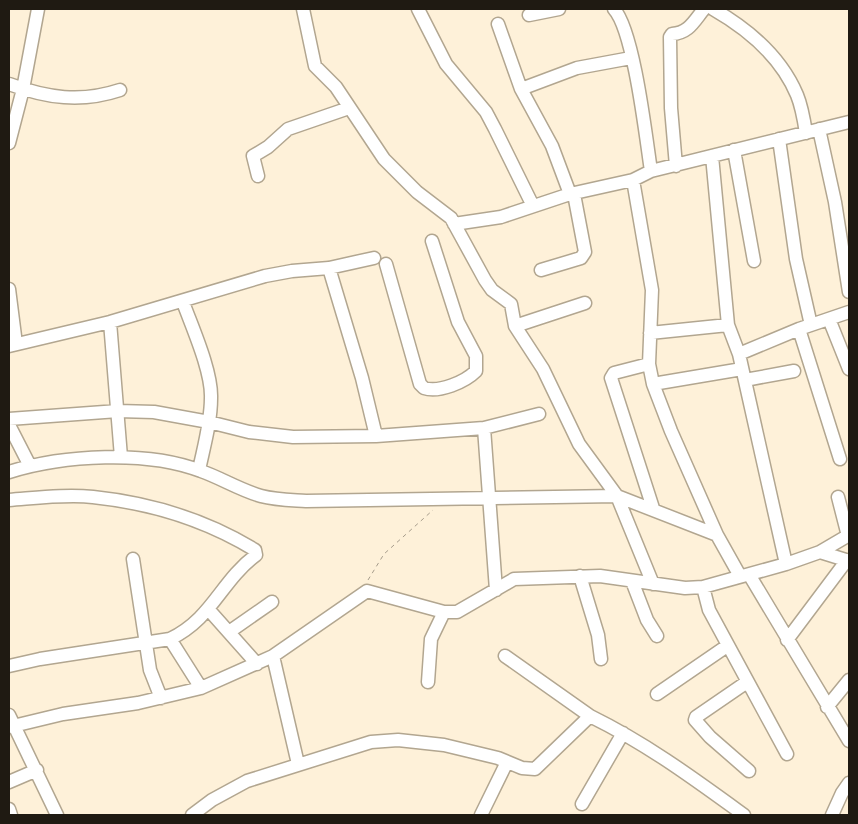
<svg xmlns="http://www.w3.org/2000/svg" width="858" height="824" viewBox="0 0 858 824" font-family="'Titillium Web',sans-serif">
	<style>
		.lines { fill: none; stroke-linecap: round; stroke-linejoin: round }
		.minor-casing { stroke: #b2a690; stroke-width: 15 }
		.path { stroke: #a79d8c; stroke-width: 1; stroke-dasharray: 4 4; stroke-linecap: butt }
		.minor { stroke: #fff; stroke-width: 12 }
	</style>
	<rect width="100%" height="100%" fill="#fef1d9"/>
	<g class="lines">
		<g class="minor-casing">
			<path id="minor" d="M303 9 315 66 336 87 384 159 417 192 451 218 485 280 492 290 511 304 515 326 543 369 579 444 617 496 653 584
				M418 9 446 64 486 112 495 129 533 206
				M614 9C634 31 646 138 651 171
				M713 9C748 29 781 57 797 95 802 107 804 120 806 133
				M529 15 559 9
				M498 24 521 89 552 146 570 194
				M9 84C47 98 81 103 120 90
				M521 89 577 68 631 58
				M819 129 835 202 849 292
				M779 139 796 259 811 325
				M9 143 23 89 38 9
				M734 150 754 261
				M712 156 728 325 739 354 786 564
				M676 166 671 108 670 37 672 34C689 33 694 21 704 9
				M258 176 253 156 268 147 288 129 349 108
				M633 180 652 290 649 364 653 384 671 431 717 535
				M454 224 501 217 570 194 633 180 651 171 849 122
				M386 264 420 384 424 388C439 393 465 382 476 371V356L458 322 432 241
				M329 268 362 378 376 436
				M541 270 581 258 585 252 574 194
				M9 289 16 344
				M183 302C192 327 212 371 211 398 211 422 204 446 199 470
				M829 319 849 369
				M110 322 121 457
				M515 326 585 303
				M799 329 840 459
				M650 333 728 325
				M9 346 110 322 265 276 292 271 329 268 374 258
				M739 354 799 329 849 312
				M649 364 614 373 611 378 653 508
				M745 380 794 371
				M653 384 742 369
				M9 419 118 411 154 412 209 422 249 432 293 437 376 436 484 428 539 414
				M9 425 30 466
				M484 428 496 590
				M9 472C63 455 147 450 201 471 221 478 240 490 261 496 276 500 291 500 306 501L617 496 717 535 740 576
				M838 497 848 536
				M9 500C36 498 66 494 93 497 150 503 206 520 255 550L256 555C220 582 213 618 170 639
				M820 552 849 561
				M133 559 150 670 161 698
				M580 576 598 635 601 659
				M750 576 849 741
				M632 581 647 620 657 636
				M703 587 709 610 787 754
				M209 610 257 664
				M229 632 272 602
				M787 640 847 560
				M273 656 298 764
				M505 656 590 716
				M9 666 40 659 170 639 201 688
				M428 682 431 639 444 612
				M747 682 696 717 695 720 710 737 749 771
				M657 694 727 646
				M827 707 849 680
				M9 715 57 815
				M9 727 63 714 138 703 201 688 273 656 367 591 444 612H457L514 579 600 576 685 588 703 587 786 564 820 552 849 535
				M9 782 37 770
				M582 804 623 733
				M9 809 11 815
				M192 815 212 800 247 781 371 742 398 740 444 745 498 758 522 768 535 769 590 716C647 744 693 778 744 815
				M481 815 507 762
				M832 815 842 793 849 783"/>
		</g>
		<path class="path" d="M368 580 384 554 433 510"/>
		<use href="#minor" class="minor"/>
	</g>
	<rect width="858" height="824" fill="none" stroke="#1f1a12" stroke-width="20"/>
</svg>
